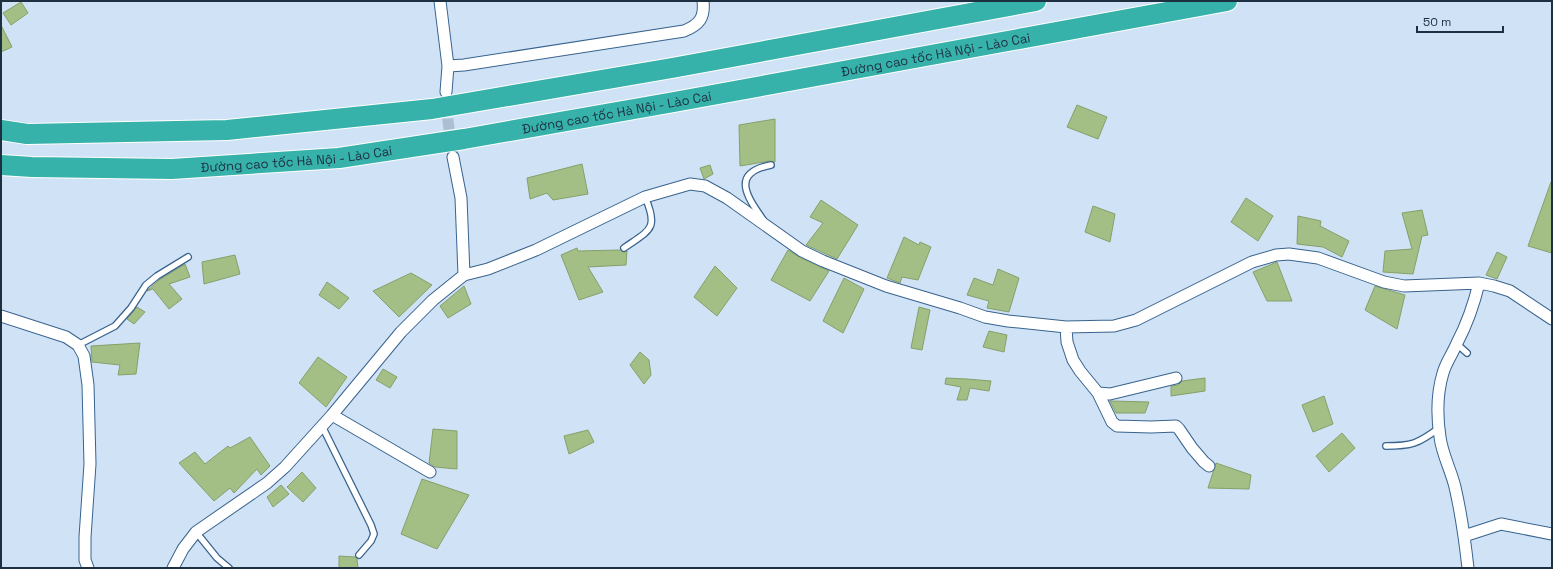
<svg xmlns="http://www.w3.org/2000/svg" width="1553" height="569" viewBox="0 0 1553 569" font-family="'Space Grotesk',sans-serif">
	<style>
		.building { fill: #a3bf86; stroke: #85a069 }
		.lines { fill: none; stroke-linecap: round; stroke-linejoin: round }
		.minor-tunnel { stroke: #acbed2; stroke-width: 11; stroke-dasharray: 11 5.5; stroke-linecap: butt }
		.service-casing { stroke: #38638d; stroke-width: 8 }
		.minor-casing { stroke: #38638d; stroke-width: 13 }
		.motorway-casing { stroke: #fff; stroke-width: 22 }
		.service { stroke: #fff; stroke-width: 5.5 }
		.minor { stroke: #fff; stroke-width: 11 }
		.motorway { stroke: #37b2ab; stroke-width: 20 }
		.labels { text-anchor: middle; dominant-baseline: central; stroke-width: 3.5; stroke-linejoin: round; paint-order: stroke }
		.street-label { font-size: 13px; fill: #1d3042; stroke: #d0e2f6 }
	</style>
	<rect width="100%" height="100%" fill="#d0e2f6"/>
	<path class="building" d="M21 2 28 13 11 25 3 13Z
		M1 25 12 47 1 52Z
		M1077 105 1107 117 1098 139 1067 127Z
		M775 119V162L770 161 740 166 739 125Z
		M582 164 588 194 553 200 547 193 530 199 527 178Z
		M710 165 713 174 704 179 700 168Z
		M1551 182H1552V253L1528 246Z
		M1246 198 1273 216 1258 241 1231 222Z
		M821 200 858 225 837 259 806 245 823 223 810 217Z
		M1093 206 1115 214 1110 242 1085 232Z
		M1422 210 1428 235 1422 236 1413 274 1383 272 1385 251 1412 249 1402 213Z
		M1298 216 1321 221 1320 226 1349 241 1342 257 1323 247 1297 244Z
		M904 237 919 245 920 242 931 247 918 280 902 277 900 283 887 278Z
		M577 248 578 251 620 250 624 252 627 251 626 265 588 267 603 292 579 300 561 255Z
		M788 250 799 257 829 271 810 301 771 280Z
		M1497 252 1507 257 1497 279 1486 275Z
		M235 255 240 274 204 284 202 262Z
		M1277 262 1292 301H1267L1253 272Z
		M185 264 190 277 169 284 182 299 169 309 153 289 147 291 159 280Z
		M715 266 737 288 717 316 694 297Z
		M998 269 1019 278 1009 312 987 308 989 301 967 295 974 278 993 285Z
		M411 273 432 285 399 317 373 291Z
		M844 278 864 289 843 333 823 321Z
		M327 282 349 298 339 309 319 295Z
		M464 286 471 304 448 318 440 306Z
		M1375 286 1405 295 1397 329 1365 310Z
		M137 307 145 312 134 324 127 319Z
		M919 307 930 310 922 350 911 348Z
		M989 331 1007 335 1004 352 983 347Z
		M140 343 136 374 118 375 120 365 92 362 91 346Z
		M640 352 649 360 651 375 644 384 630 365Z
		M318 357 347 377 326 407 299 383Z
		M383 369 397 377 390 388 376 380Z
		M946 378 967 379 991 381 989 391 970 388 967 400H957L961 387 945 384Z
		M1205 378V391L1171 396V386L1178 385 1182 381Z
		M1324 396 1333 424 1313 432 1302 405Z
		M1110 401H1111L1149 402 1145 413H1116Z
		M433 429 457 431V469L435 467 429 463Z
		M588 430 594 442 569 454 564 436Z
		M1342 433 1355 448 1329 472 1316 456Z
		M250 437 270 466 261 475 257 469 234 493 230 488 214 501 179 463 195 452 205 464 228 446 230 448Z
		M1216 463 1251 475 1249 489 1208 488Z
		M302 472 316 488 303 502 287 487Z
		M422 479 469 495 437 549 401 534Z
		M281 485 289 494 273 507 267 497Z
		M339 556 355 557 357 559 358 568H339Z"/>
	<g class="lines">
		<path class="minor-tunnel" d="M447 102 448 121 453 157"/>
		<g class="service-casing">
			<path id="service" d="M764 221C748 198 729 173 771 165
				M624 248C650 230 659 229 645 197
				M1457 344 1467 353
				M78 345 115 326 131 308 146 285 157 276 188 257
				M322 426 371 525 374 534 371 541 359 555
				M1386 446C1411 446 1418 444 1439 428
				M196 532 217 558 229 568"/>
		</g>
		<g class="minor-casing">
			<path id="minor" d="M440 1 448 66 446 92
				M448 66 464 65 684 31C699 25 705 18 703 1
				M453 157 461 198 464 275
				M1 316 66 337 78 345 84 356 88 385 90 464 85 537V560L88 568
				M1066 327 1067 342 1073 360 1080 371 1098 393 1112 422 1117 426 1151 427 1176 426 1179 429 1192 448 1204 462 1209 466
				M1098 393 1110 394 1176 378
				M332 415 430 472
				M1464 536 1501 524 1552 534
				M173 568 183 549 196 532 267 483 285 467 332 415 401 332 433 300 464 275 488 269 536 250 645 197 690 184 705 186 727 198 802 251 823 261 886 286 960 308 985 317 1008 321 1066 327 1114 326 1136 320 1252 262 1276 255 1289 254 1318 258 1384 282 1404 286 1479 283 1494 286 1510 291 1552 319
				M1468 568C1465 541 1461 513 1455 487 1451 470 1442 454 1440 437 1437 417 1437 393 1443 373 1446 362 1453 353 1457 343 1467 324 1474 304 1479 283"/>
		</g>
		<g class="motorway-casing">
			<g id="motorway">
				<path d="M1 130 27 134 227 130 432 109 672 68 1036 1"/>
				<path id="s1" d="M1 165 32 167 172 169 339 158 464 139 674 102 1227 1"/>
			</g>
		</g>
		<use href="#service" class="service"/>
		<use href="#minor" class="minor"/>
		<use href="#motorway" class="motorway"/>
	</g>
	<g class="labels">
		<g class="street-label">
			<text stroke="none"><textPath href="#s1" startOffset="944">Đường cao tốc Hà Nội - Lào Cai</textPath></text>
			<text stroke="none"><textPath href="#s1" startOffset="620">Đường cao tốc Hà Nội - Lào Cai</textPath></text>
			<text stroke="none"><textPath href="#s1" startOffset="296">Đường cao tốc Hà Nội - Lào Cai</textPath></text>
		</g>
	</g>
	<rect width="1553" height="569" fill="none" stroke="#1d3042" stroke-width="4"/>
	<path d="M1417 26v6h86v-6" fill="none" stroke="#1d3042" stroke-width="2"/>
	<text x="1423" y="26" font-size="12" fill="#1d3042" stroke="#d0e2f6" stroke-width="3" paint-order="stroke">50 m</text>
</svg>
